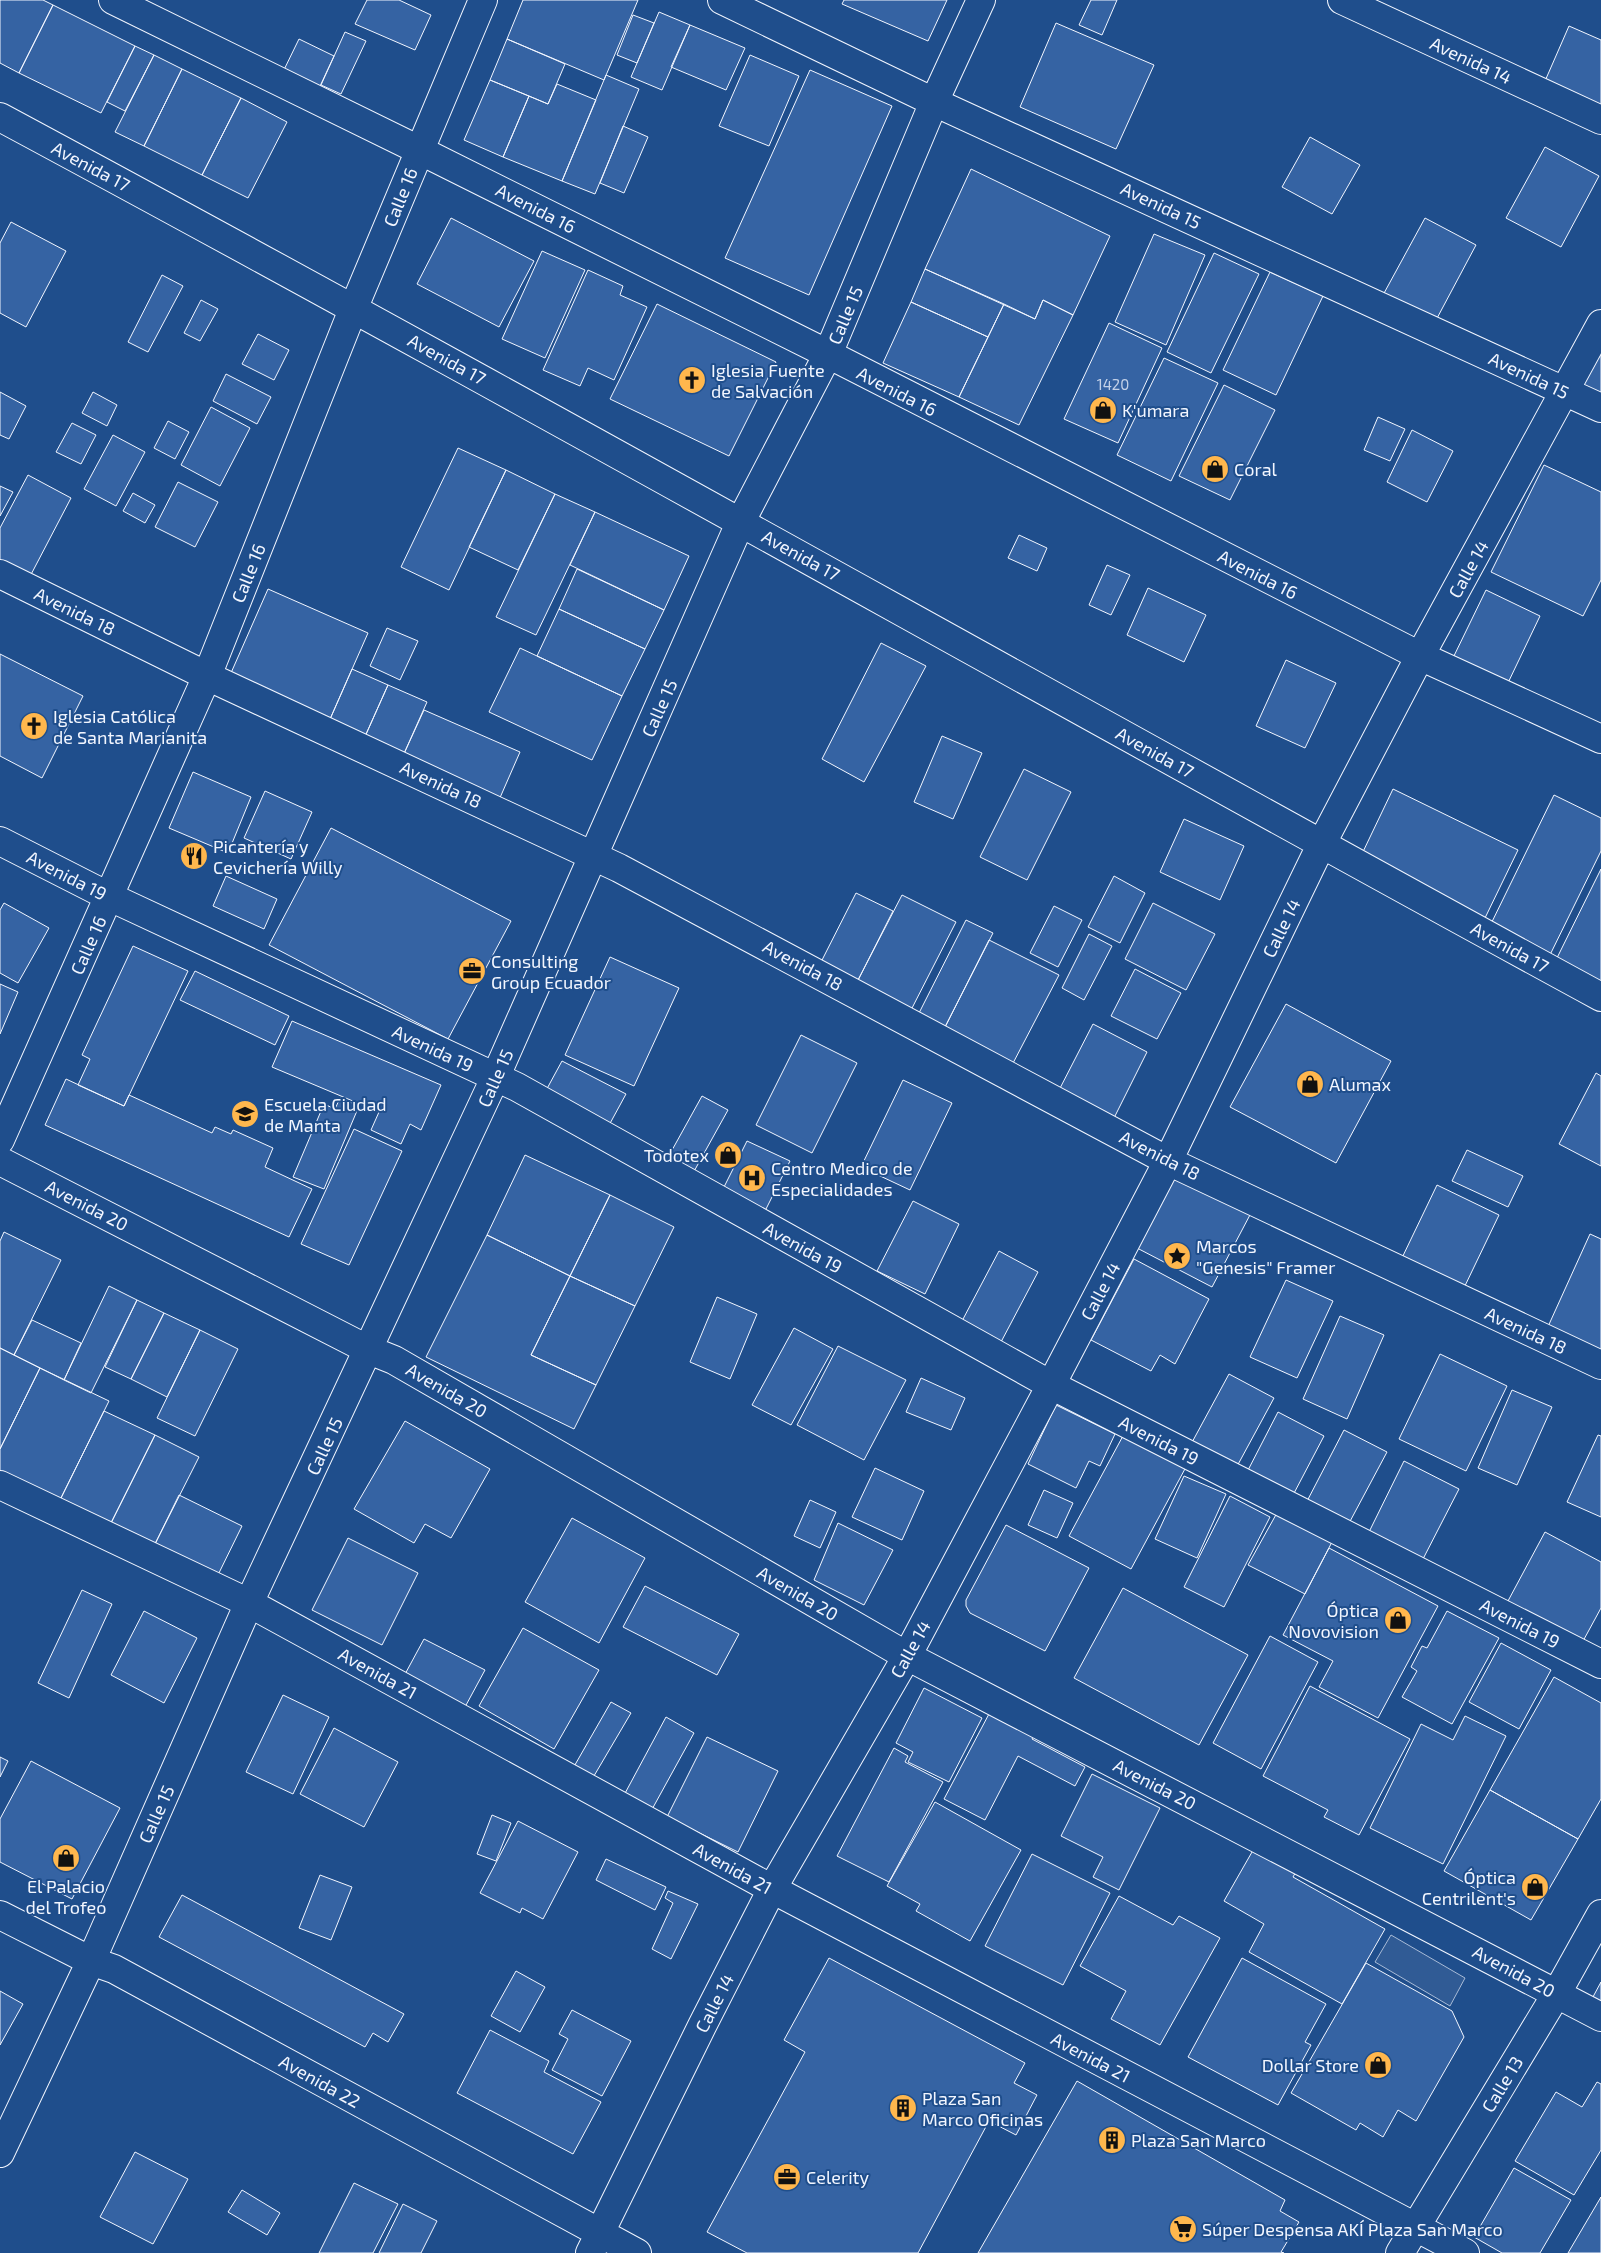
<svg xmlns="http://www.w3.org/2000/svg" width="1601" height="2253" viewBox="0 0 1601 2253" font-family="'Exo 2',sans-serif">
	<style>
		.parking { fill: #305b95; stroke: #a8bbd7 }
		.building { fill: #3563a3; stroke: #f2f6ff }
		.lines { fill: none; stroke-linecap: round; stroke-linejoin: round }
		.minor-casing { stroke: #f2f6ff; stroke-width: 30 }
		.minor { stroke: #1f4e8c; stroke-width: 28 }
		.labels { text-anchor: middle; dominant-baseline: central; stroke-width: 4; stroke-linejoin: round; paint-order: stroke }
		.number-label { font-size: 15px; fill: #c3d1e8 }
		.street-label { font-size: 18px; fill: #f2f6ff; stroke: #1f4e8c }
		.poi-label { font-size: 18px; fill: #f2f6ff; stroke: #1f4e8c; text-anchor: start }
	</style>
	<rect width="100%" height="100%" fill="#1f4e8c"/>
	<path class="parking" d="M1391 1935 1465 1978 1450 2006 1375 1962Z"/>
	<path class="building" d="M0 0H43L53 5 19 73 0 63Z
		M367 0H399L431 15 415 50 355 24Z
		M523 0H638L604 80 507 39Z
		M844 0H947L928 41 842 4Z
		M1091 0H1117L1102 35 1079 25Z
		M53 5 135 46 101 113 19 73Z
		M659 12 690 25 662 90 631 77Z
		M633 15 654 23 637 63 617 55Z
		M1056 23 1154 65 1116 149 1020 107Z
		M690 25 745 48 726 90 671 67Z
		M1569 26 1601 40V106L1545 81Z
		M345 32 366 41 341 94 321 85Z
		M299 39 334 56 315 97 279 80Z
		M507 39 565 64 548 104 490 80Z
		M135 46 154 55 125 111 107 102Z
		M154 55 182 69 144 146 115 132Z
		M750 55 799 76 769 146 719 126Z
		M182 69 241 98 202 175 144 146Z
		M810 70 892 106 809 295 725 258Z
		M606 75 639 89 595 194 562 181Z
		M490 80 529 96 503 157 464 140Z
		M557 84 596 100 562 181 503 157 529 96 548 104Z
		M241 98 287 122 248 198 202 175Z
		M623 126 648 137 624 193 600 183Z
		M1310 137 1360 165 1332 214 1282 187Z
		M1545 147 1599 176 1561 247 1506 218Z
		M971 169 1110 236 1073 315 1043 300 1035 319 925 269Z
		M451 218 534 261 499 327 417 284Z
		M1425 218 1476 245 1435 322 1383 295Z
		M11 222 66 251 26 327 0 313V243Z
		M1154 234 1205 255 1166 345 1115 322Z
		M542 251 585 270 545 358 502 339Z
		M1214 253 1259 274 1211 373 1167 352Z
		M925 269 1004 304 988 337 911 302Z
		M588 270 623 286 620 295 647 307 614 380 588 368 580 386 543 370Z
		M1270 272 1323 296 1276 395 1223 370Z
		M162 275 183 286 148 352 128 342Z
		M201 300 218 309 200 341 184 333Z
		M1043 300 1073 315 1019 425 959 397 1004 304 1035 319Z
		M911 302 988 337 959 397 883 363Z
		M657 304 776 362 729 456 610 399Z
		M1109 323 1162 348 1118 443 1064 419Z
		M258 334 289 350 274 380 242 364Z
		M1601 349V399L1581 390Z
		M1164 358 1218 383 1171 481 1117 455Z
		M226 374 271 397 257 424 213 401Z
		M1224 385 1275 410 1230 500 1179 476Z
		M0 392 26 406 9 439 0 435Z
		M93 392 117 405 107 426 82 413Z
		M211 407 250 428 220 486 181 465Z
		M1378 417 1405 429 1390 461 1364 450Z
		M168 421 189 432 175 459 154 448Z
		M72 423 96 435 81 464 56 452Z
		M1412 430 1453 451 1427 502 1387 482Z
		M113 435 145 452 116 506 84 489Z
		M458 448 506 470 449 590 401 567Z
		M1544 465 1601 492V580L1583 616 1491 572Z
		M506 470 555 494 518 570 469 547Z
		M28 475 71 498 25 586 0 573V528Z
		M178 482 218 502 195 547 155 527Z
		M0 486 13 492 0 516Z
		M133 493 155 505 145 523 123 511Z
		M555 494 595 512 536 635 496 617Z
		M595 512 689 556 664 610 570 565Z
		M1019 535 1047 548 1037 571 1008 558Z
		M1107 565 1130 575 1111 615 1089 605Z
		M577 569 664 610 645 649 559 609Z
		M1148 588 1206 615 1184 662 1127 635Z
		M268 589 368 633 327 726 227 682Z
		M1486 590 1540 616 1506 687 1451 662Z
		M559 609 645 649 622 696 537 656Z
		M387 628 418 641 400 680 370 666Z
		M881 643 926 666 864 782 822 759Z
		M520 648 622 696 592 760 489 712Z
		M0 654 83 696 42 778 0 756Z
		M1286 660 1336 683 1305 748 1256 726Z
		M352 669 388 685 363 741 327 726Z
		M388 685 427 702 402 758 363 741Z
		M424 710 520 752 499 800 402 758Z
		M942 736 982 753 953 819 914 802Z
		M1024 769 1071 792 1027 880 980 857Z
		M193 772 251 797 228 853 169 828Z
		M1393 789 1518 850 1485 918 1360 858Z
		M265 791 312 812 291 859 244 838Z
		M1554 795 1601 818V851L1546 963 1486 934Z
		M1184 819 1244 846 1220 900 1160 872Z
		M331 828 511 921 448 1039 269 945Z
		M1601 869V989L1553 966Z
		M226 876 277 899 264 929 213 906Z
		M1114 876 1145 893 1120 943 1088 927Z
		M856 893 893 911 856 984 819 966Z
		M902 895 956 922 910 1012 856 984Z
		M4 903 49 928 18 983 0 973V910Z
		M1153 903 1215 934 1186 990 1125 959Z
		M1054 906 1082 920 1058 967 1030 953Z
		M966 920 993 933 942 1033 916 1019Z
		M1089 934 1112 946 1084 1000 1062 988Z
		M989 940 1059 975 1011 1067 942 1033Z
		M133 946 188 971 124 1106 78 1085 90 1059 82 1055Z
		M610 957 679 988 634 1086 565 1055Z
		M1135 969 1181 993 1157 1039 1111 1016Z
		M195 971 289 1016 275 1045 180 1000Z
		M0 984 18 992 0 1034Z
		M1286 1004 1391 1061 1336 1163 1230 1107Z
		M292 1021 441 1085 421 1130 410 1124 401 1144 371 1130 379 1112 272 1067Z
		M1093 1024 1147 1052 1112 1122 1057 1094Z
		M801 1035 857 1063 812 1153 756 1125Z
		M562 1061 626 1094 601 1140 537 1107Z
		M1596 1073 1601 1076V1166L1559 1144Z
		M66 1079 124 1106 129 1095 212 1133 215 1127 231 1134 233 1130 273 1148 265 1167 312 1189 289 1237 45 1125Z
		M903 1080 952 1103 910 1190 861 1167Z
		M702 1096 728 1110 692 1175 666 1161Z
		M340 1098 359 1106 324 1189 293 1177 324 1104 335 1109Z
		M354 1129 402 1151 349 1265 301 1244Z
		M747 1141 790 1161 760 1221 717 1201Z
		M1467 1150 1523 1176 1508 1207 1452 1181Z
		M525 1155 610 1195 570 1276 487 1235Z
		M1175 1174 1251 1213 1212 1287 1137 1248Z
		M1437 1185 1499 1215 1462 1292 1400 1262Z
		M610 1195 674 1227 635 1306 570 1276Z
		M913 1201 959 1224 925 1294 877 1271Z
		M4 1232 61 1260 14 1355 0 1348V1241Z
		M1590 1234 1601 1239V1356L1546 1331Z
		M487 1235 570 1276 531 1355 596 1385 574 1429 426 1357Z
		M999 1251 1038 1272 1001 1342 962 1321Z
		M1134 1259 1209 1299 1175 1364 1160 1355 1151 1371 1091 1340Z
		M570 1276 635 1306 596 1385 531 1355Z
		M1286 1280 1333 1301 1297 1378 1250 1357Z
		M109 1286 137 1300 91 1393 64 1380Z
		M717 1297 757 1314 730 1379 690 1362Z
		M137 1300 164 1313 131 1379 105 1367Z
		M164 1313 200 1330 167 1397 131 1379Z
		M1340 1316 1384 1335 1347 1419 1303 1399Z
		M32 1320 81 1343 64 1380 14 1355Z
		M794 1328 833 1349 791 1425 752 1405Z
		M200 1330 238 1349 195 1436 157 1418Z
		M838 1346 906 1380 864 1460 797 1425Z
		M0 1348 40 1368 0 1449Z
		M1440 1354 1507 1386 1466 1471 1399 1439Z
		M40 1368 109 1401 58 1504 0 1477V1449Z
		M1229 1374 1274 1398 1235 1470 1190 1446Z
		M921 1378 965 1398 951 1430 906 1412Z
		M1512 1390 1552 1407 1517 1485 1478 1468Z
		M1056 1405 1115 1434 1100 1466 1089 1461 1076 1488 1028 1464Z
		M104 1411 155 1435 108 1529 58 1504Z
		M1278 1412 1324 1436 1292 1497 1246 1474Z
		M405 1421 490 1469 451 1538 425 1524 414 1543 354 1509Z
		M1344 1430 1387 1452 1347 1527 1305 1505Z
		M1124 1434 1186 1467 1131 1569 1069 1536Z
		M155 1435 199 1457 152 1550 108 1529Z
		M1598 1435 1601 1436V1517L1567 1502Z
		M1404 1461 1459 1489 1423 1559 1369 1532Z
		M875 1468 924 1491 902 1540 852 1517Z
		M1184 1476 1226 1494 1197 1558 1155 1539Z
		M1044 1490 1073 1503 1057 1538 1028 1525Z
		M179 1495 242 1526 215 1581 152 1550Z
		M1230 1496 1270 1517 1224 1607 1184 1587Z
		M810 1500 836 1512 820 1548 794 1536Z
		M1278 1511 1333 1540 1305 1594 1248 1565Z
		M572 1518 645 1558 599 1643 525 1602Z
		M838 1523 893 1550 864 1605 814 1580Z
		M1006 1525 1089 1568 1045 1651 970 1613 966 1606V1600Z
		M1545 1532 1601 1562V1608L1576 1654 1501 1614Z
		M348 1538 418 1573 382 1645 312 1610Z
		M1329 1548 1438 1606 1378 1718 1319 1687 1333 1661 1283 1635Z
		M645 1586 739 1634 717 1675 623 1627Z
		M1123 1588 1248 1655 1199 1745 1074 1678Z
		M82 1590 112 1604 69 1698 38 1683Z
		M144 1611 197 1638 164 1703 111 1675Z
		M1447 1611 1499 1638 1452 1724 1402 1697 1417 1671 1411 1667 1422 1646 1427 1648Z
		M523 1628 599 1670 554 1749 479 1706Z
		M1270 1636 1318 1662 1261 1769 1213 1743Z
		M424 1639 485 1670 465 1707 404 1676Z
		M1501 1643 1551 1670 1519 1729 1469 1702Z
		M1554 1677 1601 1703V1799L1578 1839 1490 1790Z
		M1310 1686 1410 1739 1359 1835 1324 1817 1328 1810 1263 1776Z
		M924 1688 982 1718 949 1782 908 1762 913 1752 896 1743Z
		M283 1695 329 1717 293 1794 246 1772Z
		M611 1702 631 1713 591 1781 572 1770Z
		M990 1712 1034 1735 1032 1739 1085 1767 1075 1786 1018 1756 985 1820 944 1799Z
		M1465 1716 1506 1736 1443 1864 1370 1828 1421 1724 1453 1740Z
		M666 1717 694 1733 650 1813 623 1797Z
		M334 1728 398 1762 364 1827 300 1794Z
		M707 1737 778 1771 738 1852 667 1817Z
		M894 1748 908 1756 905 1762 943 1782 889 1882 837 1856Z
		M0 1757 8 1761 0 1777Z
		M31 1761 120 1808 72 1899 0 1862V1819Z
		M1092 1774 1160 1808 1119 1890 1093 1877 1103 1857 1061 1836Z
		M1490 1790 1578 1839 1531 1920 1444 1871Z
		M935 1802 1021 1850 970 1941 916 1911 920 1904 887 1886Z
		M492 1815 511 1823 496 1861 477 1854Z
		M518 1821 578 1852 543 1919 522 1908 520 1913 480 1893Z
		M1256 1845 1298 1868 1293 1877 1385 1929 1342 2004 1249 1952 1264 1924 1224 1901Z
		M1032 1854 1110 1893 1063 1985 985 1946Z
		M606 1859 666 1887 655 1910 596 1880Z
		M320 1875 352 1887 331 1940 299 1928Z
		M668 1891 698 1904 671 1959 652 1949 673 1903 665 1898Z
		M182 1895 404 2014 388 2042 373 2033 365 2047 159 1937Z
		M1119 1896 1173 1925 1179 1916 1220 1938 1160 2045 1111 2019 1126 1991 1080 1966Z
		M829 1958 1025 2063 1014 2083 1037 2095 1016 2135 989 2121 918 2253H747L707 2232 805 2052 784 2040Z
		M1242 1958 1326 2004 1305 2042 1311 2045 1278 2105 1188 2057Z
		M1366 1963 1452 2011 1464 2037 1416 2121 1398 2110 1383 2137 1360 2123 1356 2130 1291 2093Z
		M516 1971 545 1987 520 2032 491 2016Z
		M1601 1982V2016L1587 2008Z
		M0 1991 23 2004 0 2045Z
		M572 2010 631 2041 602 2096 552 2070 568 2039 559 2034Z
		M490 2030 549 2061 544 2072 601 2102 573 2154 457 2093Z
		M1077 2081 1285 2200 1280 2211 1299 2222 1281 2252 1284 2253H978Z
		M1597 2082 1601 2084V2150L1574 2195 1515 2161 1556 2092 1582 2107Z
		M135 2152 188 2179 153 2244 100 2217Z
		M1514 2168 1571 2200 1540 2253H1502L1474 2237Z
		M354 2183 398 2204 373 2253H319Z
		M242 2190 280 2213 267 2235 228 2212Z
		M1601 2197V2253H1568Z
		M403 2204 437 2221 421 2253H379Z"/>
	<g class="lines">
		<g class="minor-casing">
			<path id="minor" d="M113 0 419 150 828 354 1420 656 1601 739
				M722 0 934 102 1601 408
				M1342 0 1601 120
				M0 117C536 405 1066 706 1601 997
				M0 574 207 676 619 868 1168 1161 1601 1365
				M0 841 110 897 517 1087 1051 1385 1601 1664
				M0 1140 207 676 354 307 483 0
				M0 1161 369 1350 394 1360 907 1656 1601 2017
				M0 1485 249 1603 772 1889 1465 2253
				M0 1915 91 1961 114 1969 637 2253
				M0 2153 91 1961 249 1603 495 1078 740 523 828 354 934 102 981 0
				M590 2253 702 2026 772 1889 907 1656 1051 1385 1168 1161 1321 845 1420 656 1601 324
				M1400 2253 1557 1993 1601 1914"/>
		</g>
		<use href="#minor" class="minor"/>
	</g>
	<defs>
		<g id="church-disc" transform="scale(1.4375)"><circle r="9.5" fill="#ffb74d" stroke="#1f4e8c"/><path d="M-1.2-6h2.4v3.5h3.3v2.4h-3.3V6h-2.4V-.1h-3.3v-2.4h3.3Z" fill="#111"/></g>
		<g id="shop-disc" transform="scale(1.4375)"><circle r="9.5" fill="#ffb74d" stroke="#1f4e8c"/><path d="M-5-2.5h2.3a2.7 3.5 0 0 1 5.4 0H5L5.5 6h-11ZM-1.5-2.5h3a1.5 2.3 0 0 0-3 0Z" fill="#111"/></g>
		<g id="restaurant-disc" transform="scale(1.4375)"><circle r="9.5" fill="#ffb74d" stroke="#1f4e8c"/><path d="M-5-6h1v4h1v-4h1v4h1v-4h1v5L-1.5 .5V6h-2V.5L-5-1ZM5-6V6H3V1.5H1.5Q1.5-4 5-6Z" fill="#111"/></g>
		<g id="office-disc" transform="scale(1.4375)"><circle r="9.5" fill="#ffb74d" stroke="#1f4e8c"/><path d="M-6-3h4V-5.5h4V-3h4V5H-6ZM-1-4.5V-3h2v-1.5ZM-6 0V1H6V0Z" fill="#111"/></g>
		<g id="school-disc" transform="scale(1.4375)"><circle r="9.5" fill="#ffb74d" stroke="#1f4e8c"/><path d="M0-5L7-2L0 1L-7-2ZM-4 1L0 2.5L4 1V4Q0 6-4 4Z" fill="#111"/></g>
		<g id="hospital-disc" transform="scale(1.4375)"><circle r="9.5" fill="#ffb74d" stroke="#1f4e8c"/><path d="M-5-5h3v3.5h4V-5h3V5h-3V1.5h-4V5h-3Z" fill="#111"/></g>
		<g id="sight-disc" transform="scale(1.4375)"><circle r="9.5" fill="#ffb74d" stroke="#1f4e8c"/><path d="M0-6L1.8-2.2L6-1.7L2.9 1.2L3.7 5.4L0 3.3L-3.7 5.4L-2.9 1.2L-6-1.7L-1.8-2.2Z" fill="#111"/></g>
		<g id="building-disc" transform="scale(1.4375)"><circle r="9.5" fill="#ffb74d" stroke="#1f4e8c"/><path d="M-4-6H4V6H1V3H-1V6H-4ZM-2.5-4.3h1.7v1.8h-1.7ZM.8-4.3h1.7v1.8H.8ZM-2.5-1h1.7V.8h-1.7ZM.8-1h1.7V.8H.8Z" fill="#111"/></g>
		<g id="supermarket-disc" transform="scale(1.4375)"><circle r="9.5" fill="#ffb74d" stroke="#1f4e8c"/><path d="M-6-5.5h2.5l.6 2H6L4.5 2H-2.5L-4.4-4H-6ZM-1.5 3.2a1.3 1.3 0 1 0 .1 0ZM3 3.2a1.3 1.3 0 1 0 .1 0Z" fill="#111"/></g>
	</defs>
	<g fill-rule="evenodd">
		<use href="#church-disc" x="692" y="380"/>
		<use href="#shop-disc" x="1103" y="410"/>
		<use href="#shop-disc" x="1215" y="469"/>
		<use href="#church-disc" x="34" y="726"/>
		<use href="#restaurant-disc" x="194" y="856"/>
		<use href="#office-disc" x="472" y="971"/>
		<use href="#shop-disc" x="1310" y="1084"/>
		<use href="#school-disc" x="245" y="1114"/>
		<use href="#shop-disc" x="728" y="1155"/>
		<use href="#hospital-disc" x="752" y="1178"/>
		<use href="#sight-disc" x="1177" y="1256"/>
		<use href="#shop-disc" x="1398" y="1620"/>
		<use href="#shop-disc" x="66" y="1858"/>
		<use href="#shop-disc" x="1535" y="1887"/>
		<use href="#shop-disc" x="1378" y="2065"/>
		<use href="#building-disc" x="903" y="2108"/>
		<use href="#building-disc" x="1112" y="2140"/>
		<use href="#office-disc" x="787" y="2177"/>
		<use href="#supermarket-disc" x="1183" y="2229"/>
	</g>
	<g class="labels">
		<g class="number-label">
			<text x="1113" y="384">1420</text>
		</g>
		<g class="street-label">
			<text transform="translate(1471 60) rotate(25)">Avenida 14</text>
			<text transform="translate(91 166) rotate(28)">Avenida 17</text>
			<text transform="translate(400 197) rotate(-68)">Calle 16</text>
			<text transform="translate(1161 205) rotate(25)">Avenida 15</text>
			<text transform="translate(536 208) rotate(27)">Avenida 16</text>
			<text transform="translate(845 315) rotate(-67)">Calle 15</text>
			<text transform="translate(447 359) rotate(29)">Avenida 17</text>
			<text transform="translate(1529 375) rotate(25)">Avenida 15</text>
			<text transform="translate(897 391) rotate(27)">Avenida 16</text>
			<text transform="translate(801 555) rotate(29)">Avenida 17</text>
			<text transform="translate(1468 569) rotate(-61)">Calle 14</text>
			<text transform="translate(248 573) rotate(-68)">Calle 16</text>
			<text transform="translate(1258 574) rotate(27)">Avenida 16</text>
			<text transform="translate(75 611) rotate(26)">Avenida 18</text>
			<text transform="translate(659 708) rotate(-66)">Calle 15</text>
			<text transform="translate(1155 752) rotate(29)">Avenida 17</text>
			<text transform="translate(441 784) rotate(25)">Avenida 18</text>
			<text transform="translate(67 875) rotate(27)">Avenida 19</text>
			<text transform="translate(1281 928) rotate(-64)">Calle 14</text>
			<text transform="translate(88 945) rotate(-66)">Calle 16</text>
			<text transform="translate(1510 947) rotate(29)">Avenida 17</text>
			<text transform="translate(803 965) rotate(28)">Avenida 18</text>
			<text transform="translate(433 1048) rotate(25)">Avenida 19</text>
			<text transform="translate(495 1078) rotate(-66)">Calle 15</text>
			<text transform="translate(1160 1155) rotate(27)">Avenida 18</text>
			<text transform="translate(87 1205) rotate(27)">Avenida 20</text>
			<text transform="translate(803 1247) rotate(29)">Avenida 19</text>
			<text transform="translate(1100 1291) rotate(-62)">Calle 14</text>
			<text transform="translate(1526 1330) rotate(25)">Avenida 18</text>
			<text transform="translate(447 1390) rotate(30)">Avenida 20</text>
			<text transform="translate(1159 1440) rotate(27)">Avenida 19</text>
			<text transform="translate(324 1446) rotate(-65)">Calle 15</text>
			<text transform="translate(798 1593) rotate(30)">Avenida 20</text>
			<text transform="translate(1520 1623) rotate(27)">Avenida 19</text>
			<text transform="translate(910 1649) rotate(-61)">Calle 14</text>
			<text transform="translate(378 1673) rotate(29)">Avenida 21</text>
			<text transform="translate(1155 1784) rotate(27)">Avenida 20</text>
			<text transform="translate(156 1814) rotate(-66)">Calle 15</text>
			<text transform="translate(733 1868) rotate(29)">Avenida 21</text>
			<text transform="translate(1514 1971) rotate(28)">Avenida 20</text>
			<text transform="translate(714 2003) rotate(-63)">Calle 14</text>
			<text transform="translate(1091 2057) rotate(28)">Avenida 21</text>
			<text transform="translate(320 2081) rotate(29)">Avenida 22</text>
			<text transform="translate(1502 2084) rotate(-59)">Calle 13</text>
		</g>
		<g class="poi-label">
			<text x="711" y="370">Iglesia Fuente<tspan x="711" dy="21">de Salvación</tspan></text>
			<text x="1122" y="410">K'umara</text>
			<text x="1234" y="469">Coral</text>
			<text x="53" y="716">Iglesia Católica<tspan x="53" dy="21">de Santa Marianita</tspan></text>
			<text x="213" y="846">Picantería y<tspan x="213" dy="21">Cevichería Willy</tspan></text>
			<text x="491" y="961">Consulting<tspan x="491" dy="21">Group Ecuador</tspan></text>
			<text x="1329" y="1084">Alumax</text>
			<text x="264" y="1104">Escuela Ciudad<tspan x="264" dy="21">de Manta</tspan></text>
			<text x="709" y="1155" text-anchor="end">Todotex</text>
			<text x="771" y="1168">Centro Medico de<tspan x="771" dy="21">Especialidades</tspan></text>
			<text x="1196" y="1246">Marcos<tspan x="1196" dy="21">"Genesis" Framer</tspan></text>
			<text x="1379" y="1610" text-anchor="end">Óptica<tspan x="1379" dy="21">Novovision</tspan></text>
			<text x="1516" y="1877" text-anchor="end">Óptica<tspan x="1516" dy="21">Centrilent's</tspan></text>
			<text x="66" y="1886" text-anchor="middle">El Palacio<tspan x="66" dy="21">del Trofeo</tspan></text>
			<text x="1359" y="2065" text-anchor="end">Dollar Store</text>
			<text x="922" y="2098">Plaza San<tspan x="922" dy="21">Marco Oficinas</tspan></text>
			<text x="1131" y="2140">Plaza San Marco</text>
			<text x="806" y="2177">Celerity</text>
			<text x="1202" y="2229">Súper Despensa AKÍ Plaza San Marco</text>
		</g>
	</g>
</svg>
